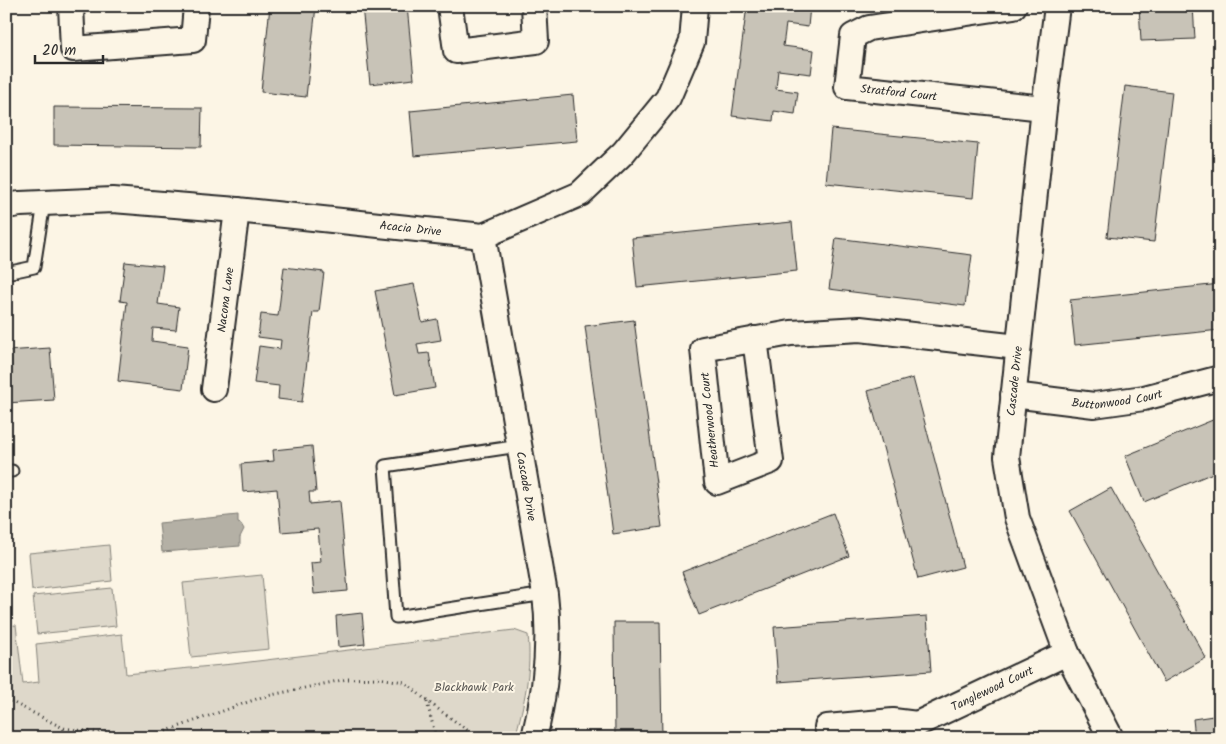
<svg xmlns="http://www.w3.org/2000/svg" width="1226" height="744" viewBox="0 0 1226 744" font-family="Kalam,sans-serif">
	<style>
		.green { fill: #ded8ca; stroke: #84827a }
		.water { fill: #b4b0a5; stroke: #7d7b74 }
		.building { fill: #c8c3b7; stroke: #2b2b2b }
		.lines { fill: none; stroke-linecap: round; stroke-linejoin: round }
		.service-casing { stroke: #2b2b2b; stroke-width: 15 }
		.minor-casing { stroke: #2b2b2b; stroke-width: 28 }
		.path { stroke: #2b2b2b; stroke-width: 3; stroke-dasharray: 1 4; stroke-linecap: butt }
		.service { stroke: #fcf5e5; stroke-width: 11 }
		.minor { stroke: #fcf5e5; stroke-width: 24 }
		.labels { text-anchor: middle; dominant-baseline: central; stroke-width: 4; stroke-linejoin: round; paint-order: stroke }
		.street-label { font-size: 12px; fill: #2b2b2b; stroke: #fcf5e5 }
		.park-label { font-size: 12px; fill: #585653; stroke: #fcf5e5 }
	</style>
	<rect width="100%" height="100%" fill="#fcf5e5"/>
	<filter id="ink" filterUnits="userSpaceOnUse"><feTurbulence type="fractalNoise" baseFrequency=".02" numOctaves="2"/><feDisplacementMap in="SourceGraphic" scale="10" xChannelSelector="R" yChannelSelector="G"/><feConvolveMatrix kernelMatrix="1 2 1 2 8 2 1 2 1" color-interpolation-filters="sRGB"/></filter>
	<g filter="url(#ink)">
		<path class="green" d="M109 545 112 581 32 590 29 553Z
			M262 575 269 649 191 657 183 583Z
			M112 588 116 626 37 634 33 596Z
			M16 625 23 684 39 682 36 644 122 634 126 674 233 664 514 630 528 635C532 670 524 704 515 738H6V626Z"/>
		<path class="water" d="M238 515V523L241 524 244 529 240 537V546L162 552 159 523Z"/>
		<path class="building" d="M270 6H316L306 97 261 92Z
			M362 6H407L414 79 370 84Z
			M747 6H810L808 27 786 24 783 46 814 50 811 74 778 70 776 89 798 92 795 114 774 111 773 121 732 116Z
			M1139 6H1193L1195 39 1141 41Z
			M6 53 11 101 6 102Z
			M1125 86 1172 92 1154 242 1107 237Z
			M573 95 577 141 414 156 410 111Z
			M54 107 202 108 201 147 54 145Z
			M831 129 978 144 973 198 826 183Z
			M792 222 797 271 637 287 632 238Z
			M836 238 972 255 965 306 829 289Z
			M125 262 163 266 158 304 179 307 176 330 153 328 152 341 188 346 183 389 118 381 127 302 120 301Z
			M284 267 324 272 319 312H313L302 402 278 399 279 386 254 383 259 346 280 349 281 340 258 337 261 314 278 316Z
			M414 284 422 322 437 319 441 340 417 344 419 354 429 353 435 388 395 395 375 291Z
			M1220 284V330L1075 345 1070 300Z
			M634 320 662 527 613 534 585 326Z
			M50 348 54 400 6 403V351Z
			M913 378 963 567 918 579 868 391Z
			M1220 417V470L1144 502 1125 456Z
			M312 446 316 492H309L310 504 340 501 348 591 314 594 311 563 321 562 318 529 281 532 277 489 243 492 241 464 274 461 273 450Z
			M1111 488 1206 658 1164 682 1070 511Z
			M833 513 849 556 699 615 682 572Z
			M362 613 365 644 338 647 336 616Z
			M927 616 931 671 778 682 774 627Z
			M614 622H660L662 738H615Z
			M1220 715V738H1195L1193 719Z"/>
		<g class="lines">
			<g class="service-casing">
				<path id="service" d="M6 273 34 267 44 203
					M519 446 385 466 396 617 545 594
					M6 471H12"/>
			</g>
			<g class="minor-casing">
				<g id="minor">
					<path d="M71 6 73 49 193 40 196 6"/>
					<path d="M450 6 456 51 536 41 534 6"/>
					<path id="s1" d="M1014 6 869 28 853 36 847 87 1044 108"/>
					<path d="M1057 6 1044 108 1007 457 1017 518 1067 653 1111 738"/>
					<path id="s2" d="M6 206 20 204 113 200 237 210 483 236 580 194 623 153 668 98 692 42 695 6"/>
					<path id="s3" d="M483 236 545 594C551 643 546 690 534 738"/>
					<path d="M755 339 771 461 717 482 703 349 791 333 860 329 1018 347"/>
					<path id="s4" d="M214 389 237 210"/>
					<path id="s5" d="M1013 395 1094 405 1144 398 1220 378"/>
					<path d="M830 738 827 727 893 721 917 724"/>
					<path id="s6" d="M906 738 917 724 1067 653"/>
				</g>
			</g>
			<path class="path" d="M6 699 63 728 136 738
				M427 702 436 738
				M63 729 68 738
				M147 738 262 697 347 679 377 678 405 682 427 701 478 738"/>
			<use href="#service" class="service"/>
			<use href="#minor" class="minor"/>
		</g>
	</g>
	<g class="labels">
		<g class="street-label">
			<text stroke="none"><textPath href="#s1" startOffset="268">Stratford Court</textPath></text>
			<text stroke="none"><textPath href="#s2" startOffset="406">Acacia Drive</textPath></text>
			<text stroke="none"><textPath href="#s4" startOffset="90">Nacona Lane</textPath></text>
			<text transform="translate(1015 381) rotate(-84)">Cascade Drive</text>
			<text stroke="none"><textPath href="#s5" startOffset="105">Buttonwood Court</textPath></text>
			<text transform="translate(710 420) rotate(-96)">Heatherwood Court</text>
			<text stroke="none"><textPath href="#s3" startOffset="254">Cascade Drive</textPath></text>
			<text stroke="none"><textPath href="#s6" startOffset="101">Tanglewood Court</textPath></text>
		</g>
		<g class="park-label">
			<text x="474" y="687">Blackhawk Park</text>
		</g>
	</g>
	<rect width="1226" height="744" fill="none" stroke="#fcf5e5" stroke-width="25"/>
	<rect x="12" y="12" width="1201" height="719" fill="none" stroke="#2b2b2b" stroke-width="2" filter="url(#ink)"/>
	<path d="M35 55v8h68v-8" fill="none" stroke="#2b2b2b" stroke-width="2.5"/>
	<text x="42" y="55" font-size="15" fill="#2b2b2b" stroke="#fcf5e5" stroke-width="4" paint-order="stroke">20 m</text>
</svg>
